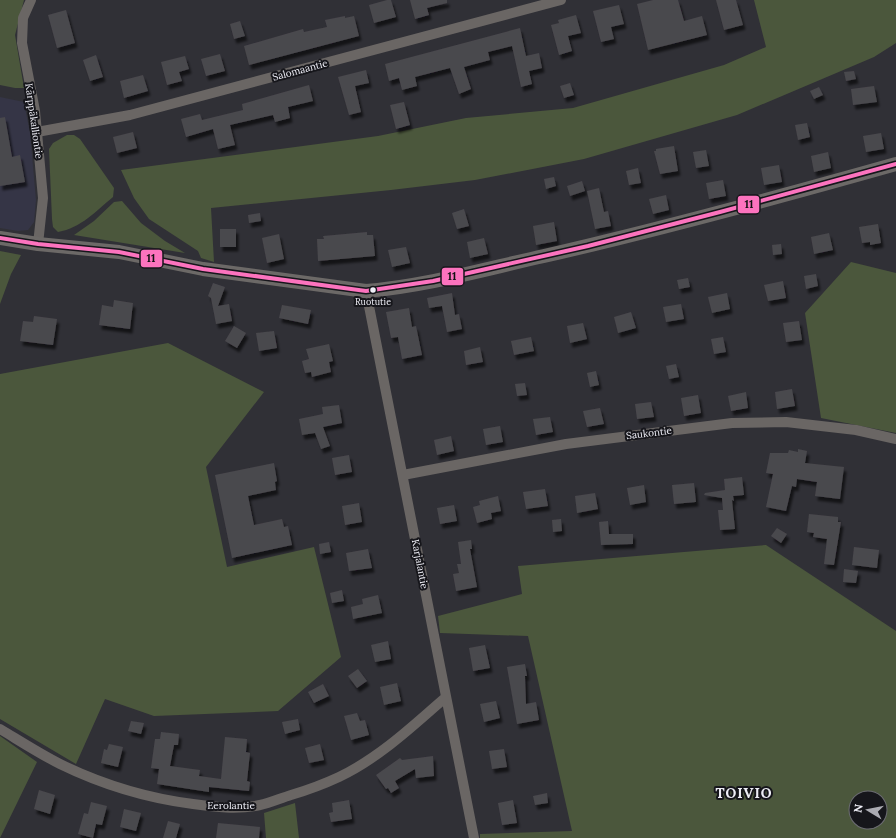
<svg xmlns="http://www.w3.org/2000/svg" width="896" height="838" viewBox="0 0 896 838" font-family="Lora,serif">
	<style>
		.built { fill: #353546 }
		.green { fill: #4b573c; fill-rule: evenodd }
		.building { fill: #4a484d; filter: url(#shadow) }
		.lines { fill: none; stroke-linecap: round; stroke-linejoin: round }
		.street { stroke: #6a6664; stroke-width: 10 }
		.secondary { stroke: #6c6967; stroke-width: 14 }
		.bus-1-casing { stroke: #16161b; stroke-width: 7 }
		.bus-1 { stroke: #fc73be; stroke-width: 4 }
		.bus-dot { fill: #eeeef6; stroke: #16161b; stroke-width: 1.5 }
		.labels { text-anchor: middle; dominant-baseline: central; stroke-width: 4; stroke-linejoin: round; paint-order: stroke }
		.bus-label { font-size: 9px; fill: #eeeef6; stroke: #16161b }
		.street-label { font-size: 10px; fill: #eeeef6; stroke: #16161b }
		.district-label { font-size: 14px; font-weight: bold; letter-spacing: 1px; fill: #eeeef6; stroke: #16161b }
		.line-badge { stroke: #16161b; stroke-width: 1.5 }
		.pale-badge-label { font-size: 11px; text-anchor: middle; font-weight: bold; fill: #111 }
	</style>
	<defs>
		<filter id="shadow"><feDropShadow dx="2.5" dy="4.5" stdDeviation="1" flood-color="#0009"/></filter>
	</defs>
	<rect width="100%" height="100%" fill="#303036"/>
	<path class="built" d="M0 97 24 102 30 133 36 200 34 222 28 230 18 231 0 228Z"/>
	<path class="green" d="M0 0H24L15 35 24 88H15L0 85Z
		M754 0H896V43L874 57 737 115 584 159 475 180 391 190 211 208 214 262 201 258 198 251 149 219 134 198 121 170 378 136 466 118 573 108 724 65 766 47Z
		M67 135H74L80 139 114 188 113 197C96 211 81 228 58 232L53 227 52 219 49 149 53 143Z
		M122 201 141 223 165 241 185 253 74 235 94 221 114 202Z
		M0 251 21 255 11 274 0 304Z
		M851 262 896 273V433L821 418 805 313Z
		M168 343 264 392 206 467 227 567 314 547 341 657 278 711 154 716 105 699 76 764 0 719V374Z
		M766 545 896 631V838H480V834L572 831 528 636 440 633 438 616 522 594 518 566ZM856 798H880V822H856Z
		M0 736 37 762 0 838Z
		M295 803 299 838H266L264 813Z"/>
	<path class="building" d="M387 0H391L396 17 374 23 369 5Z
		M410 0H447V3L427 8 429 15 415 19Z
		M653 0H678L684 21 702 16 707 35 648 50 637 4Z
		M716 0H736L743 25 724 30Z
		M619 5 624 24 611 27 614 39 601 42 593 11Z
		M66 10 75 43 57 48 48 15Z
		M576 15 581 33 568 36 572 51 559 55 551 25 559 23 558 20Z
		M345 16V18L354 16 359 36 249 65 244 46 303 29 304 32 327 27 325 20Z
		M240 21 245 36 234 39 230 24Z
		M520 28 526 56 539 53 542 68 529 71 532 84 521 87 512 46 488 52 490 60 464 67 471 89 459 94 450 68 415 77 417 86 402 90 399 78 389 81 385 64Z
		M220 54 225 71 206 76 201 59Z
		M96 55 103 77 90 81 83 60Z
		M185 56 189 69 179 72 182 81 167 85 161 62Z
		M366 70 369 83 355 86 361 112 349 115 338 77Z
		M854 71 856 79 846 81 844 72Z
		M143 75 148 91 124 98 120 81Z
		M570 83 574 95 564 98 560 86Z
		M309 85 313 101 288 107 290 118 275 122 273 115 230 125 235 145 218 149 213 129 186 137 181 119 200 114 202 120 243 110 242 104Z
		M874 86 877 102 853 105 851 89Z
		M819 87 823 95 814 99 810 91Z
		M404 102 410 125 396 129 390 105Z
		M5 117 12 157 20 155 25 182 0 186V118Z
		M807 123 810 137 798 140 795 125Z
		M133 132 137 148 117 153 113 137Z
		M881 133 884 149 866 152 863 136Z
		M674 146 678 171 660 174 654 151H656V149Z
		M706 150 709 166 696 168 693 152Z
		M828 152 831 168 814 172 811 156Z
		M779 165 782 182 764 185 761 168Z
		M638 168 641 183 629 185 626 171Z
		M554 177 556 186 546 189 544 179Z
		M723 180 726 196 709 199 706 183Z
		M582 181 585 191 570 196 567 186Z
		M599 188 604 212 608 211 611 226 595 229 587 191Z
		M666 195 669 210 653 214 649 199Z
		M464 209 469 226 457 229 452 213Z
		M260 213 261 221 249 223 248 215Z
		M554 222 557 241 536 245 533 226Z
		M878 224 881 243 870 245V242L862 243 859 227Z
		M220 229H236V247H220Z
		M367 232V235H373L375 256 318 261 317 239H324L323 236Z
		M829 233 833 250 814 254 811 237Z
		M279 234 284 259 267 263 262 238Z
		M484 238 488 254 470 258 467 242Z
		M781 244 782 254 773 255 772 245Z
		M406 247 410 263 392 267 388 250Z
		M816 274 818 286 806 289 804 276Z
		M688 278 690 287 679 289 677 280Z
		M783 281 786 298 768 301 764 285Z
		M213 283 225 287 218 306 229 304 232 321 216 324 211 298 208 296Z
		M452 293 455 315 459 314 462 329 447 332 442 306 429 308 427 298Z
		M727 293 730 309 712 313 708 297Z
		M114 300 133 303 130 329 99 325 102 305 113 307Z
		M681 304 684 319 666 322 663 307Z
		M282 305 311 310 308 324 279 318Z
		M409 308 412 327 416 326 422 355 402 359 398 337 391 338 386 312Z
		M631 312 636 328 618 333 614 317Z
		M34 316 57 319 53 345 20 341 23 321 33 322Z
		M799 321 802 340 786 342 783 323Z
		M583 323 587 339 570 343 567 326Z
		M234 326 246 333 237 348 225 341Z
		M274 331 277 348 259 351 256 333Z
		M531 337 534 351 514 355 511 341Z
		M723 337 726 352 714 354 711 339Z
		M329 344 333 361 329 362 331 372 312 377 311 372 305 373 302 361 309 359 306 349Z
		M480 347 483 362 466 365 464 351Z
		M676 364 679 377 669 379 666 366Z
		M596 371 599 385 590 387 587 373Z
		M525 383 527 395 517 396 515 384Z
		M792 389 795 406 777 409 775 392Z
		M746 392 748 408 731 411 728 396Z
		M698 395 701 413 684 416 681 398Z
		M651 402 654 417 637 419 635 404Z
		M339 405 342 423 323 427 330 446 321 449 315 433 302 435 299 419 323 414 322 407Z
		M600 408 604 424 587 427 583 411Z
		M550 417 553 432 536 435 533 419Z
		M500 426 503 442 486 445 483 429Z
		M451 436 454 451 437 455 434 440Z
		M798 449 807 451 805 463 844 467 840 499 815 496 817 482 797 479 796 487 792 486 786 511 766 507 773 474 766 473 770 453H788L789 450 798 452Z
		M349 455 352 472 335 475 332 458Z
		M274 463 277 481 275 482 276 490 248 496 254 525 282 519 284 527 288 526 292 545 232 558 215 475Z
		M742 477 744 495 733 496 734 501 732 500 735 529 720 530 718 510H723L722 498 704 495 705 493 725 490 724 479Z
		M694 483 696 502 674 504 672 485Z
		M644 485 646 502 630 505 627 488Z
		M545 489 548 506 526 509 523 492Z
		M595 493 598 509 577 513 575 496Z
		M498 496 501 511 491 513 492 519 477 523 473 507 480 505 479 501Z
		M359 503 362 522 345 525 342 506Z
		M454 505 457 521 440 524 437 508Z
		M809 514 838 517V522H841L834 565 824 564 827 539 813 537 814 533 807 532Z
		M561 519 562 531 553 532 552 520Z
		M608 521 609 534H633V544L601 545 599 522Z
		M777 528 787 534 781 543 771 536Z
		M471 540 472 549H470L477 587 456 591 453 574 459 573 457 564H461L458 542Z
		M329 542 331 552 320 554 319 544Z
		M854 547 879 550 877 568 852 565Z
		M368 549 372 568 349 571 346 553Z
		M844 569 858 571 856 583 843 582Z
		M342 590 344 601 332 603 330 593Z
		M378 595 382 613 353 619 351 607 363 604 362 599Z
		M388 641 391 659 375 662 371 645Z
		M485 645 490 668 473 671 469 648Z
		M525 664 527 676H525L526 704 536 702 539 720 517 724 507 667Z
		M358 669 367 681 357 688 348 676Z
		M397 683 401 701 384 705 380 687Z
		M323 684 329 696 314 703 308 692Z
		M496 701 500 718 484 722 480 704Z
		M357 713 360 721 365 720 369 735 351 740 344 716Z
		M298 719 300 730 285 734 282 722Z
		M131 721 144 723 141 734 128 731Z
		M161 732 179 734 178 745H174L170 766 200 770 199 776 221 779 225 737 247 739 246 752 250 753 247 781 250 782 249 791 209 787V792L157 784 159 769 151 768 155 739H160Z
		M109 744 123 747 118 767 101 763 104 749 107 750Z
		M320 744 324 760 309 763 305 748Z
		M504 749 507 767 492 769 489 751Z
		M433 756 434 776 416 778 415 769 395 781 399 788 391 793 388 788 386 789 376 775 400 758 402 760Z
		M39 790 55 795 50 814 34 809Z
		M547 793 548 803 535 805 533 796Z
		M349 800 352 819 331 822 329 813 333 812 332 803Z
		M513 800 517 823 502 825 498 803Z
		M91 802 107 806 102 825 96 824 93 838 78 834 84 813 88 814Z
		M124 809 141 813 136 831 120 827Z
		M168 821 180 824 176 838H163Z
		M218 823 260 827 259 838H216Z"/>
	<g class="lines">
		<path class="street" d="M31 0 23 18 22 43 35 111 43 198 38 244
			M37 132 130 115 561 0
			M366 291 474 838
			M403 475 566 444 732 423 786 422 856 430 896 439
			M0 729C20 741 40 754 60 764 103 785 146 798 193 804 214 807 238 810 260 805 270 803 281 798 291 795 308 790 324 784 339 777 379 758 413 726 446 697"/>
		<path class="secondary" d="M0 238 38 244 119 252 203 269 366 291C426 286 485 269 544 256 662 229 779 197 896 164"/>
		<g class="bus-1-casing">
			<path id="bus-1" d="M0 238 38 244 119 252 203 269 366 291 433 281 588 246 720 212 896 164"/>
		</g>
		<use href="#bus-1" class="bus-1"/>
	</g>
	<circle class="bus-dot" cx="373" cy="290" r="3.5"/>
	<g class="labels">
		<g class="bus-label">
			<text x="373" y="301">Ruotutie</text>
		</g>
		<g class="street-label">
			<text transform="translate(300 70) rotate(-15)">Salomaantie</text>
			<text transform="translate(34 121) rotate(82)">Kärppäkalliontie</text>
			<text transform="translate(649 433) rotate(-7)">Saukontie</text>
			<text transform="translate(420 564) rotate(79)">Karjalantie</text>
			<text x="231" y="805">Eerolantie</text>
		</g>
		<g class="district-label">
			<text x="744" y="793">TOIVIO</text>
		</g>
	</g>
	<g class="line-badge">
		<rect x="737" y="195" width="23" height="19" rx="4" fill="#fc73be"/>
		<rect x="140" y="249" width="23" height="19" rx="4" fill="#fc73be"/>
		<rect x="441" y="267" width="23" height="19" rx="4" fill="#fc73be"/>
	</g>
	<g class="pale-badge-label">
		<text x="749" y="208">11</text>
		<text x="151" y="262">11</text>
		<text x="452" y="280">11</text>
	</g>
	<g transform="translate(868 810) rotate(280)"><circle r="19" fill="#16161b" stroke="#6c6c73"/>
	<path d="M0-3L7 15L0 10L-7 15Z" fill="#acacb3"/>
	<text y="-6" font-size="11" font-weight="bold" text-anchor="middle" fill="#eeeef6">N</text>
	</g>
</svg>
